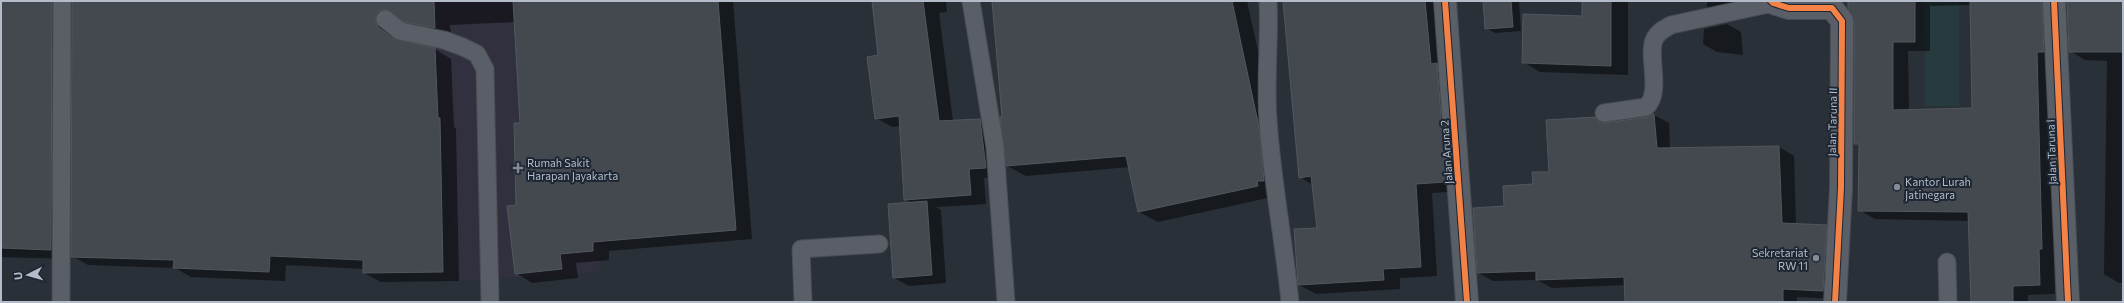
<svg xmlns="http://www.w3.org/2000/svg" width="2124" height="303" viewBox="0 0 2124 303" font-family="Commissioner,sans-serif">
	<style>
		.medical { fill: #31303e }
		.green { fill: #273a3e }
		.shadow { fill: #0007; fill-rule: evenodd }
		.building { fill: #444950; stroke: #52575f }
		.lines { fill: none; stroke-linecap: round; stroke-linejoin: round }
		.lane-casing { stroke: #484c53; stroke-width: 19 }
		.street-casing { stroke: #484c53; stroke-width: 24 }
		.lane { stroke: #5a5e66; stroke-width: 17 }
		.street { stroke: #5a5e66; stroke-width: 22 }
		.cycleway-casing { stroke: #1d2633; stroke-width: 8 }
		.cycleway { stroke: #f48246; stroke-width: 6 }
		.poi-dot { fill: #848b96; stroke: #1d2633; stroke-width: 1.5 }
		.labels { text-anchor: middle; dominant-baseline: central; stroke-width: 4; stroke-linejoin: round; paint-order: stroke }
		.street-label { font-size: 11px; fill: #b4bcc9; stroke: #1d2633 }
		.poi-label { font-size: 11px; fill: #b4bcc9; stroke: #1d2633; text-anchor: start }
	</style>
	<rect width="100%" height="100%" fill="#2a3038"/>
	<path class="medical" d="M430 1H572L600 272 458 281Z"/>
	<path class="green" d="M1924 1H1959V106H1925Z"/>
	<path class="shadow" d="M1 1H40L51 128 68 137V259L1 257Z
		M73 1H733L752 239 609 251V260L576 263 578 278 532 283 516 273 521 124 515 22 450 25 451 36 422 31 402 19 394 22 392 32 402 42 435 49 451 59 454 127 456 129 459 281 381 282 364 273V269L286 265 285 281 191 277 175 268 88 265 72 256Z
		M873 1H946L947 12 939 13 953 121 980 120 996 129 1002 176 984 178 986 204 936 207 941 210 946 283 909 286 894 278 912 203 905 199 901 126 892 127 876 118 880 56Z
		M993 1H1247L1277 138 1276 196 1158 222 1139 212 1130 167 1026 176 1007 166Z
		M1284 1H1440L1462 191 1432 193 1437 276 1400 278V289L1316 294 1299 285 1318 229 1313 185 1300 177Z
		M1484 1H1519L1521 31 1495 33 1486 28Z
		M1583 1H1628V75L1540 72 1523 62 1583 17Z
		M1707 1H1740V11L1721 15 1707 7Z
		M1849 1H2061L2058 258H2054L2055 294 2028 295V302H1972L1970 221 1875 219 1859 210 1860 146 1855 143 1856 21ZM1971 5 1973 109 1909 111 1908 51H1930V6Z
		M2068 1H2123V283H2119L2104 274 2107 61 2085 60 2070 51Z
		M1727 24 1741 32 1743 55 1717 52 1703 44 1704 29Z
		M1654 115 1669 123 1670 149 1779 147 1794 156 1796 224 1826 226 1841 234 1837 299 1797 297V302H1626L1625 285 1552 288 1537 280 1493 281 1478 273 1506 207 1550 173 1595 118 1605 124 1648 118Z"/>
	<path class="building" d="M1 1H52L51 250 1 248Z
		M72 1H434L435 28 404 22 387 9 377 12 375 18 378 27 394 39 435 48 438 118H440L443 272 363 273V260L270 256 269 272 173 268 174 260 71 257Z
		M513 1H718L736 230 593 242V251L560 254 562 269 515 274 507 206 516 205 514 123H520Z
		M872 1H923L939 121 980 119 986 168 969 169 971 195 904 200 899 116 875 119 867 57 878 55Z
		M992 1H1232L1259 127 1264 181H1257L1258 186 1138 212 1126 156 1006 166 1000 117H1002Z
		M1283 1H1425L1431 64 1437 63 1446 182 1416 184 1421 267 1383 269 1384 280 1298 285 1294 229 1317 228 1311 176 1299 178Z
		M1483 1H1511L1513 27 1485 29Z
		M1582 1H1611V66L1522 63 1523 14 1582 16Z
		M1848 1H1915V42H1893V110L1972 108 1970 1H2042L2044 52H2037L2042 249H2039L2040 285 2013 286V302H1971L1968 212 1858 211 1859 144H1854V21L1848 9Z
		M2067 1H2123V52H2069Z
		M1654 114 1657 148 1779 146 1782 223 1827 225 1823 291 1783 289V302H1625L1624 277 1536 280V271L1477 273 1473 208 1504 206 1503 186 1533 184 1532 172H1549L1546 120 1595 117 1600 122 1605 123 1647 117Z
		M927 201 932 275 893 278 888 204Z"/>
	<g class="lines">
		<g class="lane-casing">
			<path id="lane" d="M971 1 995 147 1006 302
				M1268 1C1270 41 1265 80 1268 120 1272 181 1284 241 1290 302
				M385 19 400 31 444 40 463 47 477 54 485 69 490 302
				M1604 113 1646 107C1663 92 1646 54 1655 38 1659 31 1664 29 1671 25L1773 3
				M1947 262 1948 302
				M61 302 62 1
				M803 302 801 249 879 244"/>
		</g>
		<g class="street-casing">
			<path id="street" d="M1445 1 1467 302
				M1771 1 1773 3 1789 8H1832L1842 21 1841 188 1835 302
				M2054 1 2068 302"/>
		</g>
		<use href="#lane" class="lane"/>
		<use href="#street" class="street"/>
		<g class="cycleway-casing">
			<path id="cycleway" d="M1445 1 1467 302
				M1771 1 1773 3 1789 8H1832L1842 21 1841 188 1835 302
				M2054 1 2068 302"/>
		</g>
		<use href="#cycleway" class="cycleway"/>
	</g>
	<g class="poi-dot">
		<path d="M516 162h4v4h4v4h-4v4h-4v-4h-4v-4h4z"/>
		<circle cx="1897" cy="187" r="4"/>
		<circle cx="1816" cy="258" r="4"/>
	</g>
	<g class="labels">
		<g class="street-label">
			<text transform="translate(1832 122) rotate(-89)">Jalan Taruna II</text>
			<text transform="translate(1446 152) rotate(-94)">Jalan Aruna 2</text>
			<text transform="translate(2051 152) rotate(-92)">Jalan Taruna I</text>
		</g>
		<g class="poi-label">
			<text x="527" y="162">Rumah Sakit<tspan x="527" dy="13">Harapan Jayakarta</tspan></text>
			<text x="1905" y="181">Kantor Lurah<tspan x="1905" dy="13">Jatinegara</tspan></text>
			<text x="1808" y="252" text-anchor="end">Sekretariat<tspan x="1808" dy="13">RW 11</tspan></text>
		</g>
	</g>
	<rect width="2124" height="303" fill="none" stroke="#b4bcc9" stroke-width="4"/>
	<g transform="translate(28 275) rotate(264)" stroke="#1d2633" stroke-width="3" paint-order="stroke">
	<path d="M0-3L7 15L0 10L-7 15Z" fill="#b4bcc9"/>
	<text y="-6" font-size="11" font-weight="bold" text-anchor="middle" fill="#b4bcc9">U</text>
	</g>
</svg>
